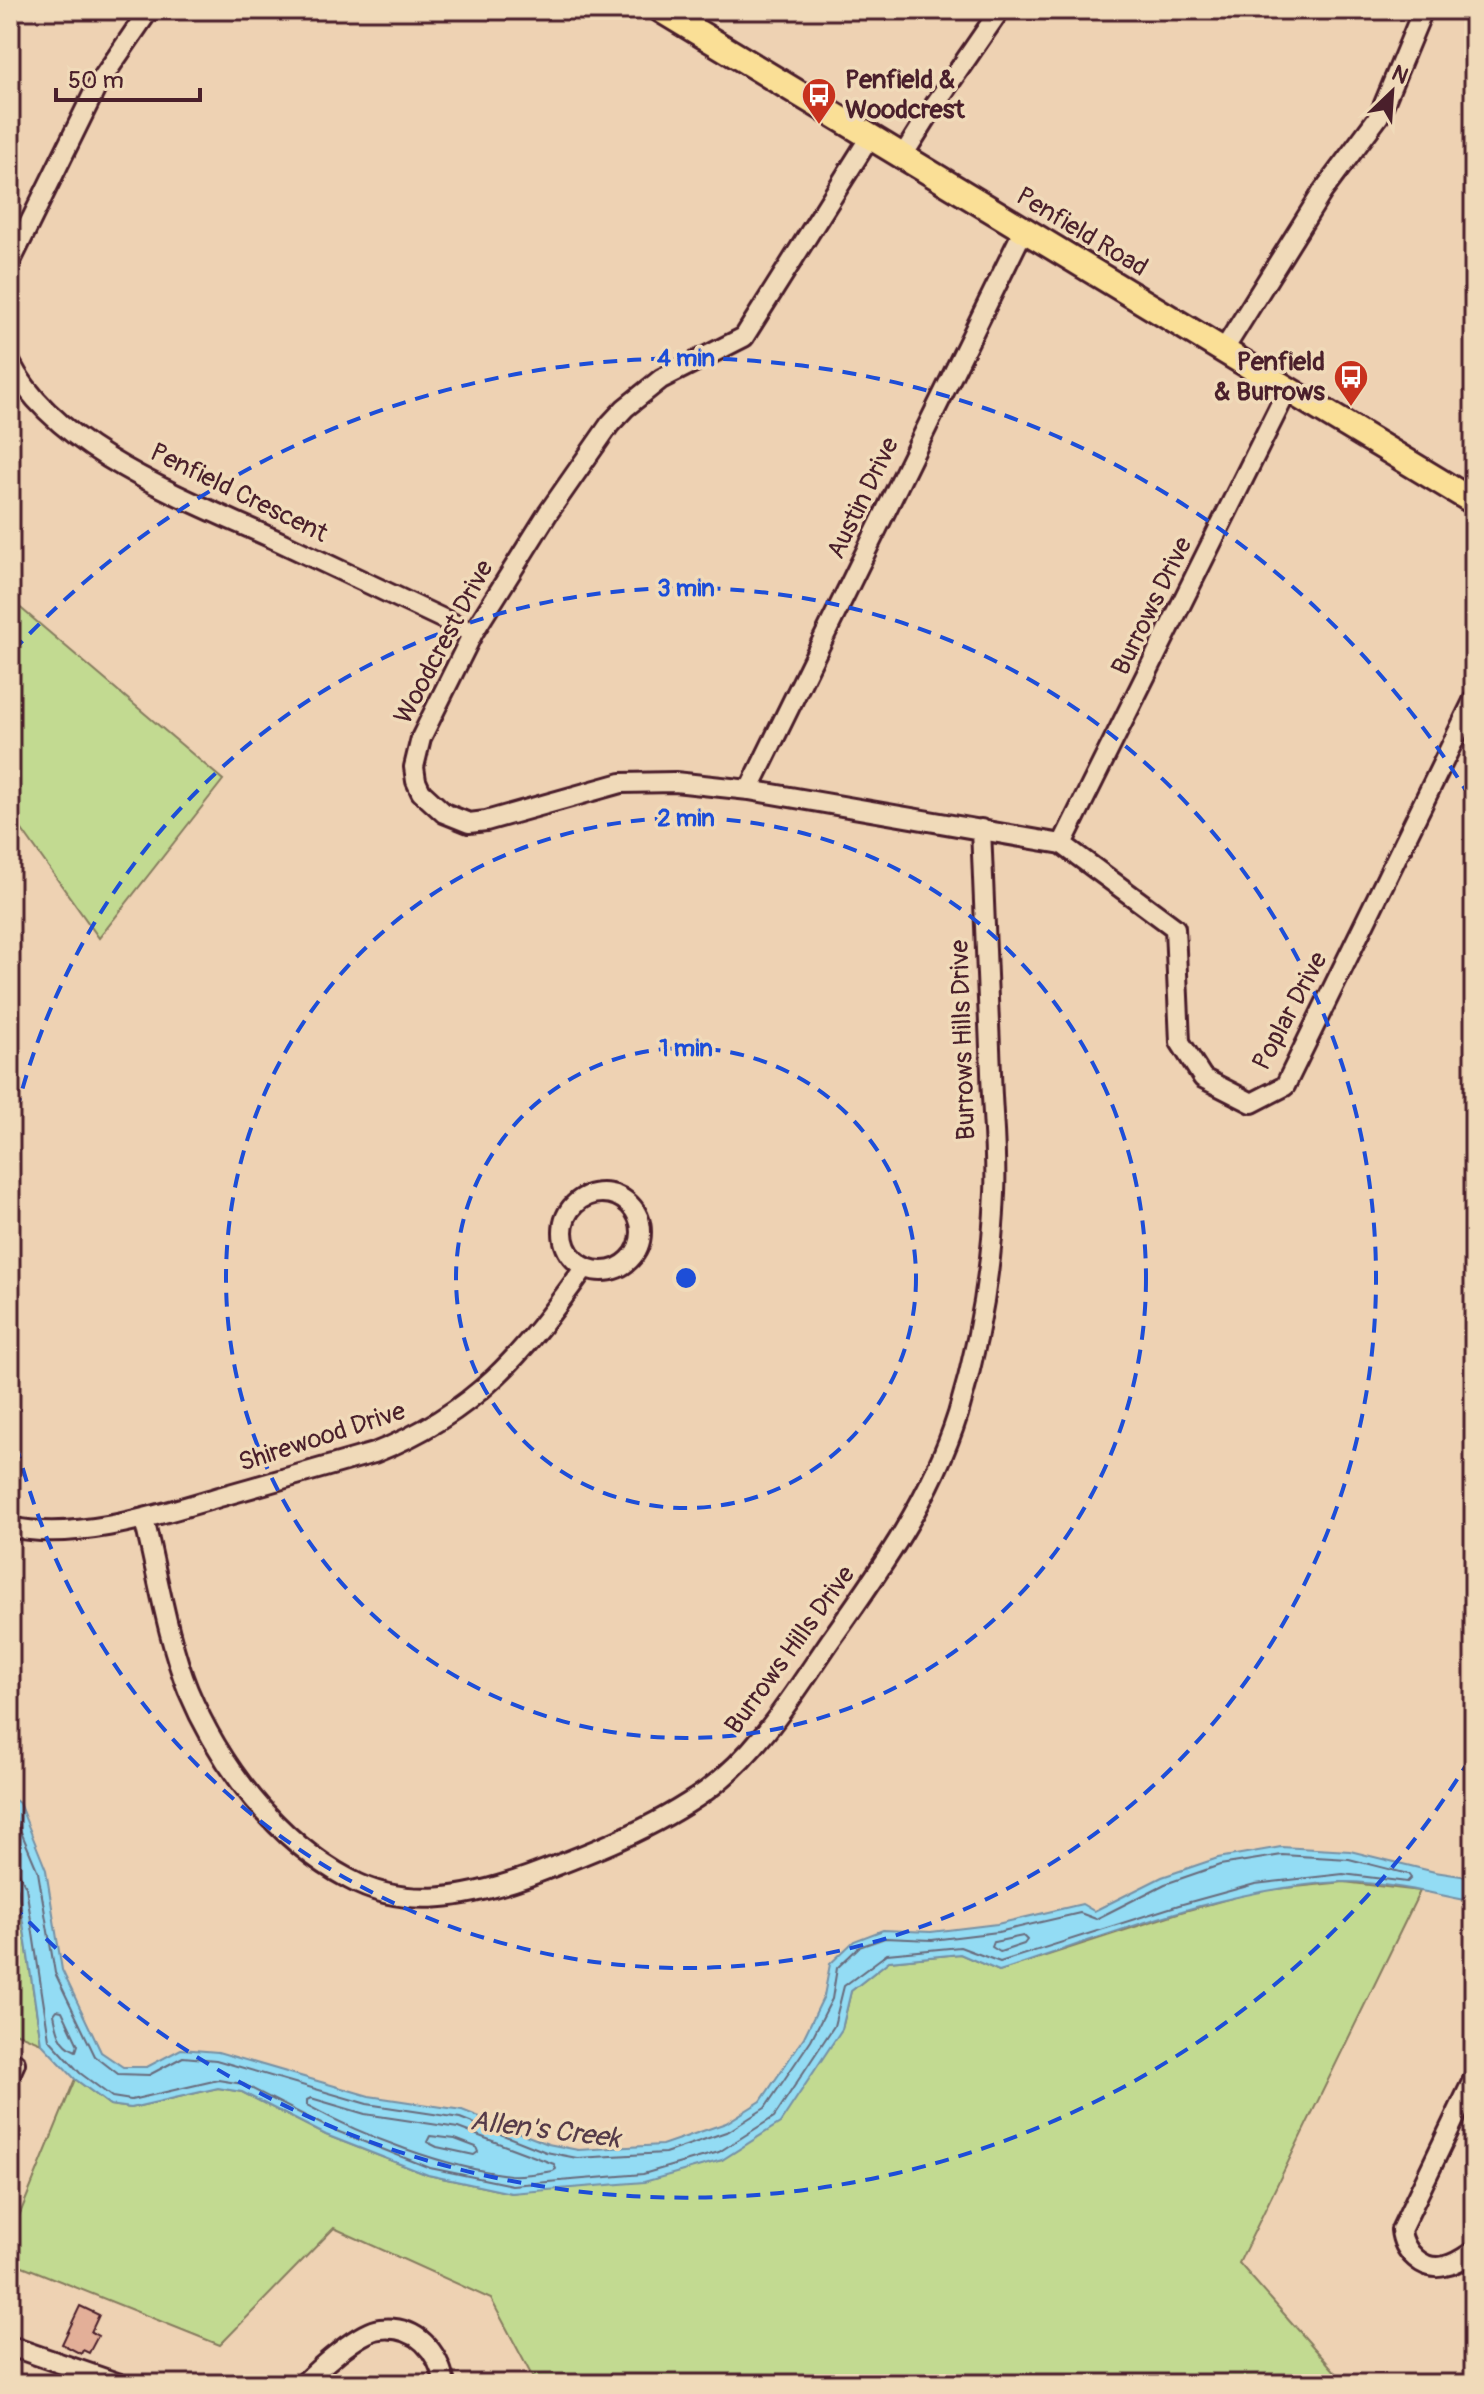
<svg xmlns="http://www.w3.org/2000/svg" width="1484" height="2394" viewBox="0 0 1484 2394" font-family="Pangolin,sans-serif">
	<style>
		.green { fill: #c2da91; stroke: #867c5e; stroke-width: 2 }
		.water { fill: #93dcf4; stroke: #7690a4; stroke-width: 2 }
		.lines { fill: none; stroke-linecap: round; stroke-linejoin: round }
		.shore { stroke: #676b7b; stroke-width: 2 }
		.building { fill: #e3af98; stroke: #4a1f2b; stroke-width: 2 }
		.minor-casing { stroke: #4a1f2b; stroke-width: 24 }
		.major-casing { stroke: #4a1f2b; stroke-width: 30 }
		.minor { stroke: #f0dab9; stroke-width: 18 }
		.major { stroke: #fadf96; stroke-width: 24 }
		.ring { fill: none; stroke: #1d4ed8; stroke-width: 4; stroke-dasharray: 14 10 }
		.labels { text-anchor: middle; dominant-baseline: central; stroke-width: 7; stroke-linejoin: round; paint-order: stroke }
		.poi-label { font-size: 26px; font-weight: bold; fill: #4a1f2b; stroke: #f0dab9; text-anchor: start }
		.street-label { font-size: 26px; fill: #4a1f2b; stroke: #f0dab9 }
		.water-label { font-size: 28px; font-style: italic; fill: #553b49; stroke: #f0dab9 }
		.centre { fill: #1d4ed8; stroke: #f0dab9; stroke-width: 4 }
		.ring-label { font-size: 24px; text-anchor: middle; font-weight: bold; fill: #1d4ed8; stroke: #f0dab9; stroke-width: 7; stroke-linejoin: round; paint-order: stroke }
	</style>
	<rect width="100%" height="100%" fill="#eed2b3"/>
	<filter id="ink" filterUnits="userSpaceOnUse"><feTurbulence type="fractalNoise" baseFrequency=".0125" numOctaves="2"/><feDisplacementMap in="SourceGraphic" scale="16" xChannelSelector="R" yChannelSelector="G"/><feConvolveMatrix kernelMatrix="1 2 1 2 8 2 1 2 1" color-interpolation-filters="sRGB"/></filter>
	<g filter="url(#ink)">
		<path class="green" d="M10 599 223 780 99 938 10 813Z
			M10 1869 18 1889 41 2043 10 2030Z
			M1344 1882 1420 1891 1239 2263 1346 2384H533V2378L491 2299 334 2228 220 2345 10 2261V2238L75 2079 110 2105 131 2108 218 2088 242 2092 326 2135 428 2175 511 2193 722 2160 842 2029 851 1991 889 1961 960 1954 999 1971 1181 1912 1257 1891Z"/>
		<path class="water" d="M10 1796 19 1803 46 1870 62 1970 101 2052 123 2067H147L181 2049 218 2052 369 2096 462 2110 548 2144 578 2150 662 2145 726 2123 761 2101 804 2037 824 1996 830 1964 854 1941 883 1930 931 1932 997 1924 1082 1904 1094 1911 1162 1877 1218 1858 1281 1847 1350 1851 1435 1872 1474 1878V1902C1436 1894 1379 1881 1341 1882 1223 1888 1110 1935 999 1971L960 1954 889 1961 851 1991 842 2029 780 2123 722 2160 644 2182 511 2193 428 2175 326 2135 242 2092 218 2088 131 2108 110 2105 75 2079 41 2043 18 1889 10 1869Z"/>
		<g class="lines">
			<path class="shore" d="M10 1806 38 1872 55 1973 95 2056 118 2074 149 2075 183 2057 216 2060 367 2104 460 2118 546 2152 577 2158 665 2153 729 2131 765 2108 811 2040 832 1999 837 1968 859 1947 885 1938 932 1940 998 1932 1080 1913 1096 1919 1165 1884 1220 1865 1282 1855 1349 1859 1408 1874 1411 1878 1407 1882 1343 1874 1255 1884 1179 1905 1000 1962 960 1947 887 1954 844 1986 834 2026 774 2117 719 2152 643 2174 512 2185 430 2168 329 2128 243 2084 218 2080 131 2100 112 2097 80 2073 49 2039 26 1887 19 1873 10 1870
				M1023 1936 1027 1940 1024 1944 1000 1952 992 1947 994 1942Z
				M57 2010 62 2011 78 2045 76 2051C60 2045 57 2030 54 2014Z
				M311 2098 365 2114 458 2128 554 2164 556 2169 553 2171C540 2173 524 2176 510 2175 446 2168 363 2136 307 2105V2100Z
				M430 2136 455 2139 476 2147 478 2152 474 2155 437 2147 427 2142Z"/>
		</g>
		<path class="building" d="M80 2306 99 2315 91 2332 98 2336 89 2353 83 2350 81 2354 62 2344Z"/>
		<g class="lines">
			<g class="minor-casing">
				<path id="minor" d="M870 137 744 337 661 379 625 408 610 424 548 513 473 633 421 738 414 767 416 781 421 792 444 813 469 823 486 821 621 783 675 782 749 790 1062 844 1175 928 1180 1042 1203 1078 1252 1103 1285 1086 1474 699
					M902 157 936 103 1000 10
					M10 263 97 86 149 10
					M1223 351 1323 191 1379 116 1423 10
					M10 362C54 450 189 500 274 539 340 570 407 602 473 633
					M749 790 1024 229
					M1062 844 1287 391
					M563 1232a39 39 0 1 1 78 0a39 39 0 1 1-78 0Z
					M144 1519C157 1572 168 1641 188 1690 220 1766 276 1840 349 1879 407 1911 470 1897 529 1876 590 1853 653 1829 706 1791 759 1752 793 1695 830 1641 881 1569 931 1499 958 1414 979 1344 992 1266 995 1193 997 1153 992 1112 991 1072 987 991 984 910 981 829
					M10 1527C78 1542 161 1514 226 1495 276 1481 325 1467 374 1453 476 1413 523 1354 585 1267
					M10 2074 15 2063
					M1474 2078 1401 2230C1403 2251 1423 2272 1445 2266 1456 2264 1465 2257 1474 2251
					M10 2346 120 2384
					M303 2384C318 2369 359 2331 380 2329 417 2325 438 2351 445 2384"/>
			</g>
			<g class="major-casing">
				<path id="major" d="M661 10 1474 502"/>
			</g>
			<use href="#minor" class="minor"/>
			<use href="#major" class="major"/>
		</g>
	</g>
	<g class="ring">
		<circle cx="686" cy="1278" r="230"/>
		<circle cx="686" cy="1278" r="460"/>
		<path d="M11 1135A690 690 0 1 1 11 1421"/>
		<path d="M1470 1759A920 920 0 0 1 13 1905M13 651A920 920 0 0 1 1470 797"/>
	</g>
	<defs>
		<g id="bus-pin" transform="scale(1.8)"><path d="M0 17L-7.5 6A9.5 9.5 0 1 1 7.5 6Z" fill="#c8321e" stroke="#f0dab9"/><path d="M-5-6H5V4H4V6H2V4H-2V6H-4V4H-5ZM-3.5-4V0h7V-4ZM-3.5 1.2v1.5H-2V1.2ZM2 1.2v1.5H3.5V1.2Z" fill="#fff"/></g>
	</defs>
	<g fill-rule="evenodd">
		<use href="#bus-pin" x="819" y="95"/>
		<use href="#bus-pin" x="1351" y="377"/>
	</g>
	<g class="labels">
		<g class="poi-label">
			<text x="845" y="80">Penfield &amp;<tspan x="845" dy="30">Woodcrest</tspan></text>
			<text x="1325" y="362" text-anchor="end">Penfield<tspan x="1325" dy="30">&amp; Burrows</tspan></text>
		</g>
		<g class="street-label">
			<text transform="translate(1082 232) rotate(31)">Penfield Road</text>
			<text transform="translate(239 493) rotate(26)">Penfield Crescent</text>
			<text transform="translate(863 498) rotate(-64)">Austin Drive</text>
			<text transform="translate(1152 606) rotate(-64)">Burrows Drive</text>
			<text transform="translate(444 642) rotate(-62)">Woodcrest Drive</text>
			<text transform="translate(1290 1011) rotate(-62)">Poplar Drive</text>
			<text transform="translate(963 1040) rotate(-92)">Burrows Hills Drive</text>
			<text transform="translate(322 1437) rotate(-18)">Shirewood Drive</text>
			<text transform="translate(790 1650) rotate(-54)">Burrows Hills Drive</text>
		</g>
		<g class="water-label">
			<text transform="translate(545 2130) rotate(7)">Allen's Creek</text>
		</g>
	</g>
	<circle cx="686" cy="1278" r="12" class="centre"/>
	<g class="ring-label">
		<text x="686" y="366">4 min</text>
		<text x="686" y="596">3 min</text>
		<text x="686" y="826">2 min</text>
		<text x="686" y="1056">1 min</text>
	</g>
	<rect width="1484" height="2394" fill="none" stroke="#f0dab9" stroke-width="40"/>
	<rect x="20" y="20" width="1444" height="2354" fill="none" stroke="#4a1f2b" stroke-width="3" filter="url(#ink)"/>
	<g transform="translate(1392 92) rotate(25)" stroke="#f0dab9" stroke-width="6" paint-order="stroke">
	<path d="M0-6L14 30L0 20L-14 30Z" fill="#4a1f2b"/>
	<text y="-12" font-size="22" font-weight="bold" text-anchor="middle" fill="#4a1f2b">N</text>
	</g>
	<path d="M56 88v12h144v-12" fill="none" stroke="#4a1f2b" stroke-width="4"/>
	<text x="68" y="88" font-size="24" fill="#4a1f2b" stroke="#f0dab9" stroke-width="6" paint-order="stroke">50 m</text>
</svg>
